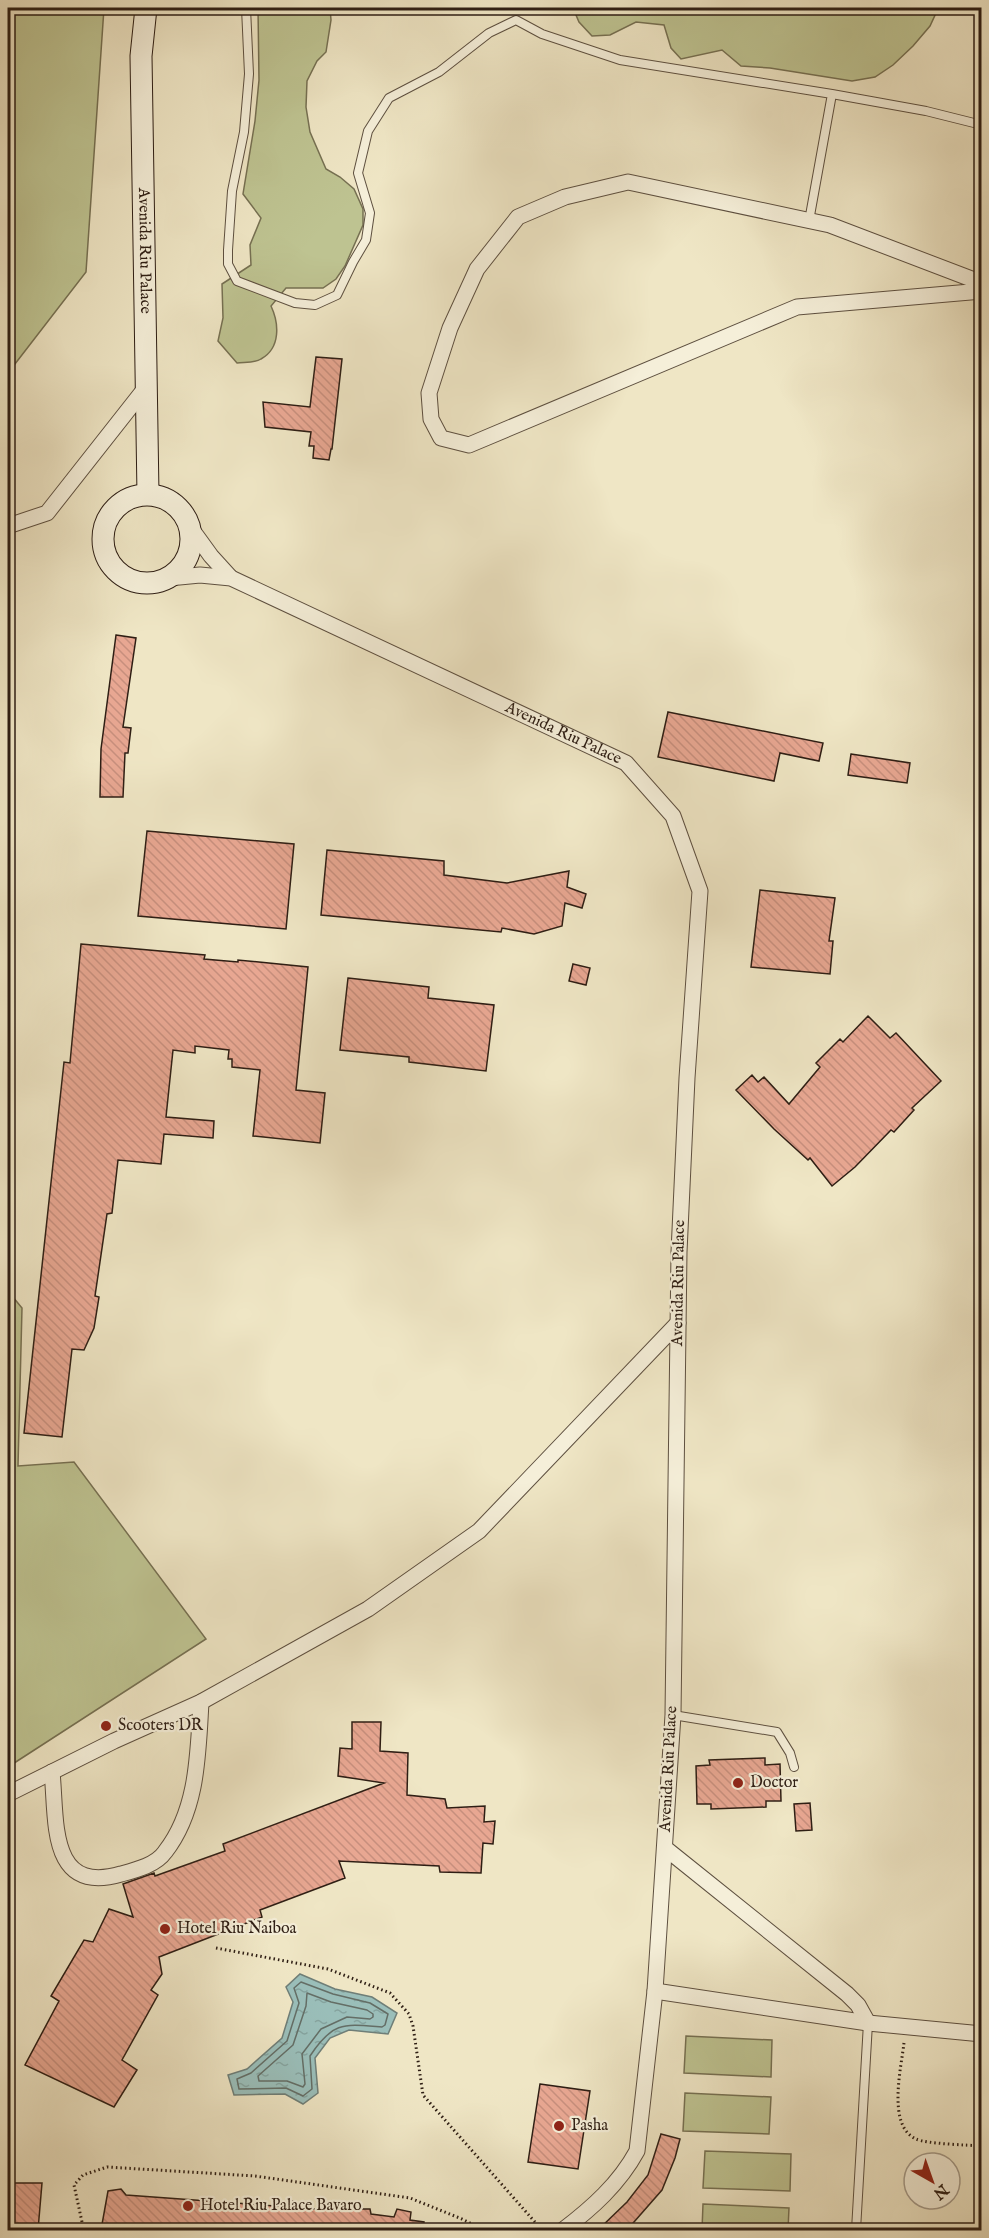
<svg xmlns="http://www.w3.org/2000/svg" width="989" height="2238" viewBox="0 0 989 2238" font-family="'IM FELL English',serif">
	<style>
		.green { fill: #bec391; stroke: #767052; stroke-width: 1.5 }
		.water { fill: url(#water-ripples); stroke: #6f7e77; stroke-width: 1.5 }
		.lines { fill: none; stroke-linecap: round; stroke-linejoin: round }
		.shore { stroke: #646e66; stroke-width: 1.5 }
		.building { fill: url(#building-back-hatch); stroke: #2e1e14; stroke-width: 1.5 }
		.lane-casing { stroke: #5e5040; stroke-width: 10 }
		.street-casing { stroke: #5e5040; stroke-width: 17 }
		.secondary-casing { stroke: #2e1e14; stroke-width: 23 }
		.path { stroke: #2e1e14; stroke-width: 3; stroke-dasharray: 1.5 3; stroke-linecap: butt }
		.lane { stroke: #f5efd9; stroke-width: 8 }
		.street { stroke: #f5efd9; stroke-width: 15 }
		.secondary { stroke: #f5efd9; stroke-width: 21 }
		.poi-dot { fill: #8f2418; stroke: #f5efd9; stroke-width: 2 }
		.labels { text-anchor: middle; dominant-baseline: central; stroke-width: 4.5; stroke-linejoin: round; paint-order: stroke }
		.street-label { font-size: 16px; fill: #2e1e14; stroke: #f5efd9 }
		.poi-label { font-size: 16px; fill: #2e1e14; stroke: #f5efd9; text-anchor: start }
	</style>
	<defs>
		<pattern id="water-ripples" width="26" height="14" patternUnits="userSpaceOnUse" patternTransform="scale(1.5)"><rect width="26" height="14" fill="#9abeb9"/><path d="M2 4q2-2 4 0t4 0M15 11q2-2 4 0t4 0" fill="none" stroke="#85a39e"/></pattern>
		<pattern id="building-back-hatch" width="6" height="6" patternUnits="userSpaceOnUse" patternTransform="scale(1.5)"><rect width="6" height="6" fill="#e8a792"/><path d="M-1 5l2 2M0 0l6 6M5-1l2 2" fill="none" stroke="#c78f7d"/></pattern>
	</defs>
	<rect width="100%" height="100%" fill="#efe6c5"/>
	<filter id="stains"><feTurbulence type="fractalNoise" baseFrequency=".00333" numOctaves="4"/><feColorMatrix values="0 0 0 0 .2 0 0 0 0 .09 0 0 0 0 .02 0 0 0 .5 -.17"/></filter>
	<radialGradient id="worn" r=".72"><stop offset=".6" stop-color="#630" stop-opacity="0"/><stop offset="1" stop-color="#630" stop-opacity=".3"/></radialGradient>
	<path class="green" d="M8 8H104L86 272 8 373Z
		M258 8H330L331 20 326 52 317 61 307 81 306 107 310 132 326 169 340 177 354 189 363 209V225L345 266 336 279 323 288H286L271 306C279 323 281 348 261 359 255 363 244 362 237 363L218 341 223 318 222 284 251 265 250 245 261 218 243 194 255 121 259 80Z
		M573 8H936V13L930 26 913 46 893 65 875 77 852 81 770 68 741 66 722 50 681 59 671 48 664 25 636 22 610 35 592 36 579 22Z
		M8 1291 22 1308 18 1466 74 1462 206 1639 8 1767Z
		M686 2036 772 2040 771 2077 684 2073Z
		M685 2093 771 2097 769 2134 683 2131Z
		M705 2151 791 2154 790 2191 703 2188Z
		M703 2204 789 2208 788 2230H702Z"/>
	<path class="water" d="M300 1974 335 1989 372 1997 397 2013 388 2034 349 2030 330 2038 315 2058 318 2093 303 2104 285 2094 234 2095 228 2075 247 2069 282 2038 293 2002 286 1987Z"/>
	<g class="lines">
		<path class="shore" d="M301 1982 333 1994 370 2003 388 2014 385 2025 382 2027C344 2024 333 2021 310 2056L312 2089 303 2096 286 2088 239 2089 237 2079 251 2073 287 2041 299 2003 294 1988Z
			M307 1993 331 2002 367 2010 373 2014V2017L370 2019 347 2017 321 2029 302 2054 305 2084 303 2087 287 2081H259L258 2076 293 2045 306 2006Z"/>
	</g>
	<path class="building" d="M316 357 342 359 332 449H331L329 460 313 458 314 446H309L311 432 265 427 263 402 310 407Z
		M116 635 136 638 123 727 131 728 128 753H125L123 797H100L101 749Z
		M668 712 823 743 819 761 780 753 774 781 658 757Z
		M851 754 910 763 907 783 848 775Z
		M147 831 294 844 286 929 138 916Z
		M327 850 444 861V875L507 883 569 871 567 887 586 894 582 908 565 903 562 926 534 934 502 928 501 932 321 915Z
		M760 890 835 898 829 941H833L830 974 751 967Z
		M81 944 205 955 204 959 238 962V960L308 967 296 1090 325 1093 320 1143 253 1136 260 1070 232 1067V1059H228L229 1050 195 1046V1053L173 1050 166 1117 214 1121 213 1138 164 1134 161 1164 118 1160 112 1213 107 1214 95 1296 99 1297 94 1328 84 1350 72 1349 62 1437 24 1433 64 1062 70 1063Z
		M573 964 590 968 586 985 569 981Z
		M348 978 429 987 428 998 494 1005 486 1071 409 1062V1057L340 1050Z
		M868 1016 890 1038 896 1033 941 1081 912 1108 914 1110 894 1132 891 1130 855 1167 832 1186 810 1158 808 1160 774 1129 736 1090 752 1075 758 1082 764 1077 789 1104 820 1067 816 1063 840 1039 843 1042Z
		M352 1722H381L380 1751 408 1753 407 1795 445 1799 447 1808 485 1806 484 1822 495 1821 493 1844 483 1843 481 1873 440 1872 439 1866 339 1861 345 1878 260 1910 262 1917 159 1957 162 1974 151 1990 158 1995 122 2060 137 2070 114 2107 25 2065 59 2001 51 1996 84 1940 93 1942 109 1909 133 1917 123 1884 154 1873 155 1876 225 1851 223 1844 384 1783 338 1776 340 1748 352 1749Z
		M765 1758V1765L780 1764 781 1801H766V1807L711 1809V1804H697L696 1766 710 1765 709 1760Z
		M810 1803 812 1830 796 1831 794 1804Z
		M540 2084 590 2091 578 2169 528 2162Z
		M661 2134 680 2139 675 2158 662 2190 627 2230H598L627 2202 648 2175Z
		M8 2183H42L38 2230H8Z
		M121 2189 126 2195 289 2207 292 2201 306 2205V2209H370L371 2214 394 2217 397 2209 411 2212 410 2220 424 2222 423 2230H101L108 2191Z"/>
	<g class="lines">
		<g class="lane-casing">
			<path id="lane" d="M246 8 249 74 244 132 232 191 228 250V264L237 281 295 303 315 305 337 295 353 262 366 240 370 213 358 173 368 131 389 98 439 72 489 33 516 20 542 34 620 60 832 94
				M809 221 832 94 926 111 982 125
				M673 1715 777 1732 790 1753 794 1767
				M856 2230 868 2023"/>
		</g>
		<g class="street-casing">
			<g id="street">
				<path d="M982 283 830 225 628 182 565 197 518 217 477 269 450 328 429 393 431 419 441 438 469 445 797 307 982 291"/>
				<path d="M8 526 47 513 147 386"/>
				<path d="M190 527 211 556 231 578"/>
				<path id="s1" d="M169 578 200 575 231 578 626 763 673 816 700 891 687 1078 679 1252 673 1715 655 1991 637 2151C619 2184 592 2208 563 2230"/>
				<path d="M52 1772C57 1820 48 1895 121 1874 136 1870 156 1865 165 1852 198 1810 198 1753 201 1702"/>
				<path d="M8 1794 114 1741 201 1702 368 1609 479 1531 678 1323"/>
				<path d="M665 1848 847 1994 858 2005 868 2023"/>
				<path d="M655 1991 868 2023 982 2034"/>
			</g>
		</g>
		<g class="secondary-casing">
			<g id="secondary">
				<path id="s2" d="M146 8 141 56 148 494"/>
				<circle cx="147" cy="539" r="44"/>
			</g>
		</g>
		<path class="path" d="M216 1948 328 1969 390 1993 409 2014 413 2026 423 2095 542 2230
			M904 2043C901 2069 887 2126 916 2139 927 2144 968 2145 982 2146
			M82 2222 74 2185 83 2175 107 2167 255 2176 410 2198 462 2219 484 2230"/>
		<use href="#lane" class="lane"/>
		<use href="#street" class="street"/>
		<use href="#secondary" class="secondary"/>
	</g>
	<g class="poi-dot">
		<circle cx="106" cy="1726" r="6"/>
		<circle cx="738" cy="1783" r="6"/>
		<circle cx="165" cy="1929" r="6"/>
		<circle cx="559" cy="2126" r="6"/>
		<circle cx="188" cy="2206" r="6"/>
	</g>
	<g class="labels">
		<g class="street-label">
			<text stroke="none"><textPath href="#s2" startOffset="243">Avenida Riu Palace</textPath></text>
			<text stroke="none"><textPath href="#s1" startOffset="429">Avenida Riu Palace</textPath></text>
			<text transform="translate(679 1283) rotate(-89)">Avenida Riu Palace</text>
			<text transform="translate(669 1769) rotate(-87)">Avenida Riu Palace</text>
		</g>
		<g class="poi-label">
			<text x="118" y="1726">Scooters DR</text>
			<text x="750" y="1783">Doctor</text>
			<text x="177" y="1929">Hotel Riu Naiboa</text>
			<text x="571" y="2126">Pasha</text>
			<text x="200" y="2206">Hotel Riu Palace Bavaro</text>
		</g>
	</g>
	<rect width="989" height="2238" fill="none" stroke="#efe6c5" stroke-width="30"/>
	<rect x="9" y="9" width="971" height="2220" fill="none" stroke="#2e1e14" stroke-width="3"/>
	<rect x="15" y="15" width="959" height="2208" fill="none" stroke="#2e1e14" stroke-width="1.5"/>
	<g transform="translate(932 2181) rotate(140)"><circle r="28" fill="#f5efd9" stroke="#a59b8a" stroke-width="1.5"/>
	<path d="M0-4.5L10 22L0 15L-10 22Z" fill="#8f2418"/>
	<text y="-9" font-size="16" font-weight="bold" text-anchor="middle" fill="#2e1e14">N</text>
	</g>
	<rect width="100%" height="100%" filter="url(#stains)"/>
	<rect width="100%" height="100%" fill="url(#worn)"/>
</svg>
